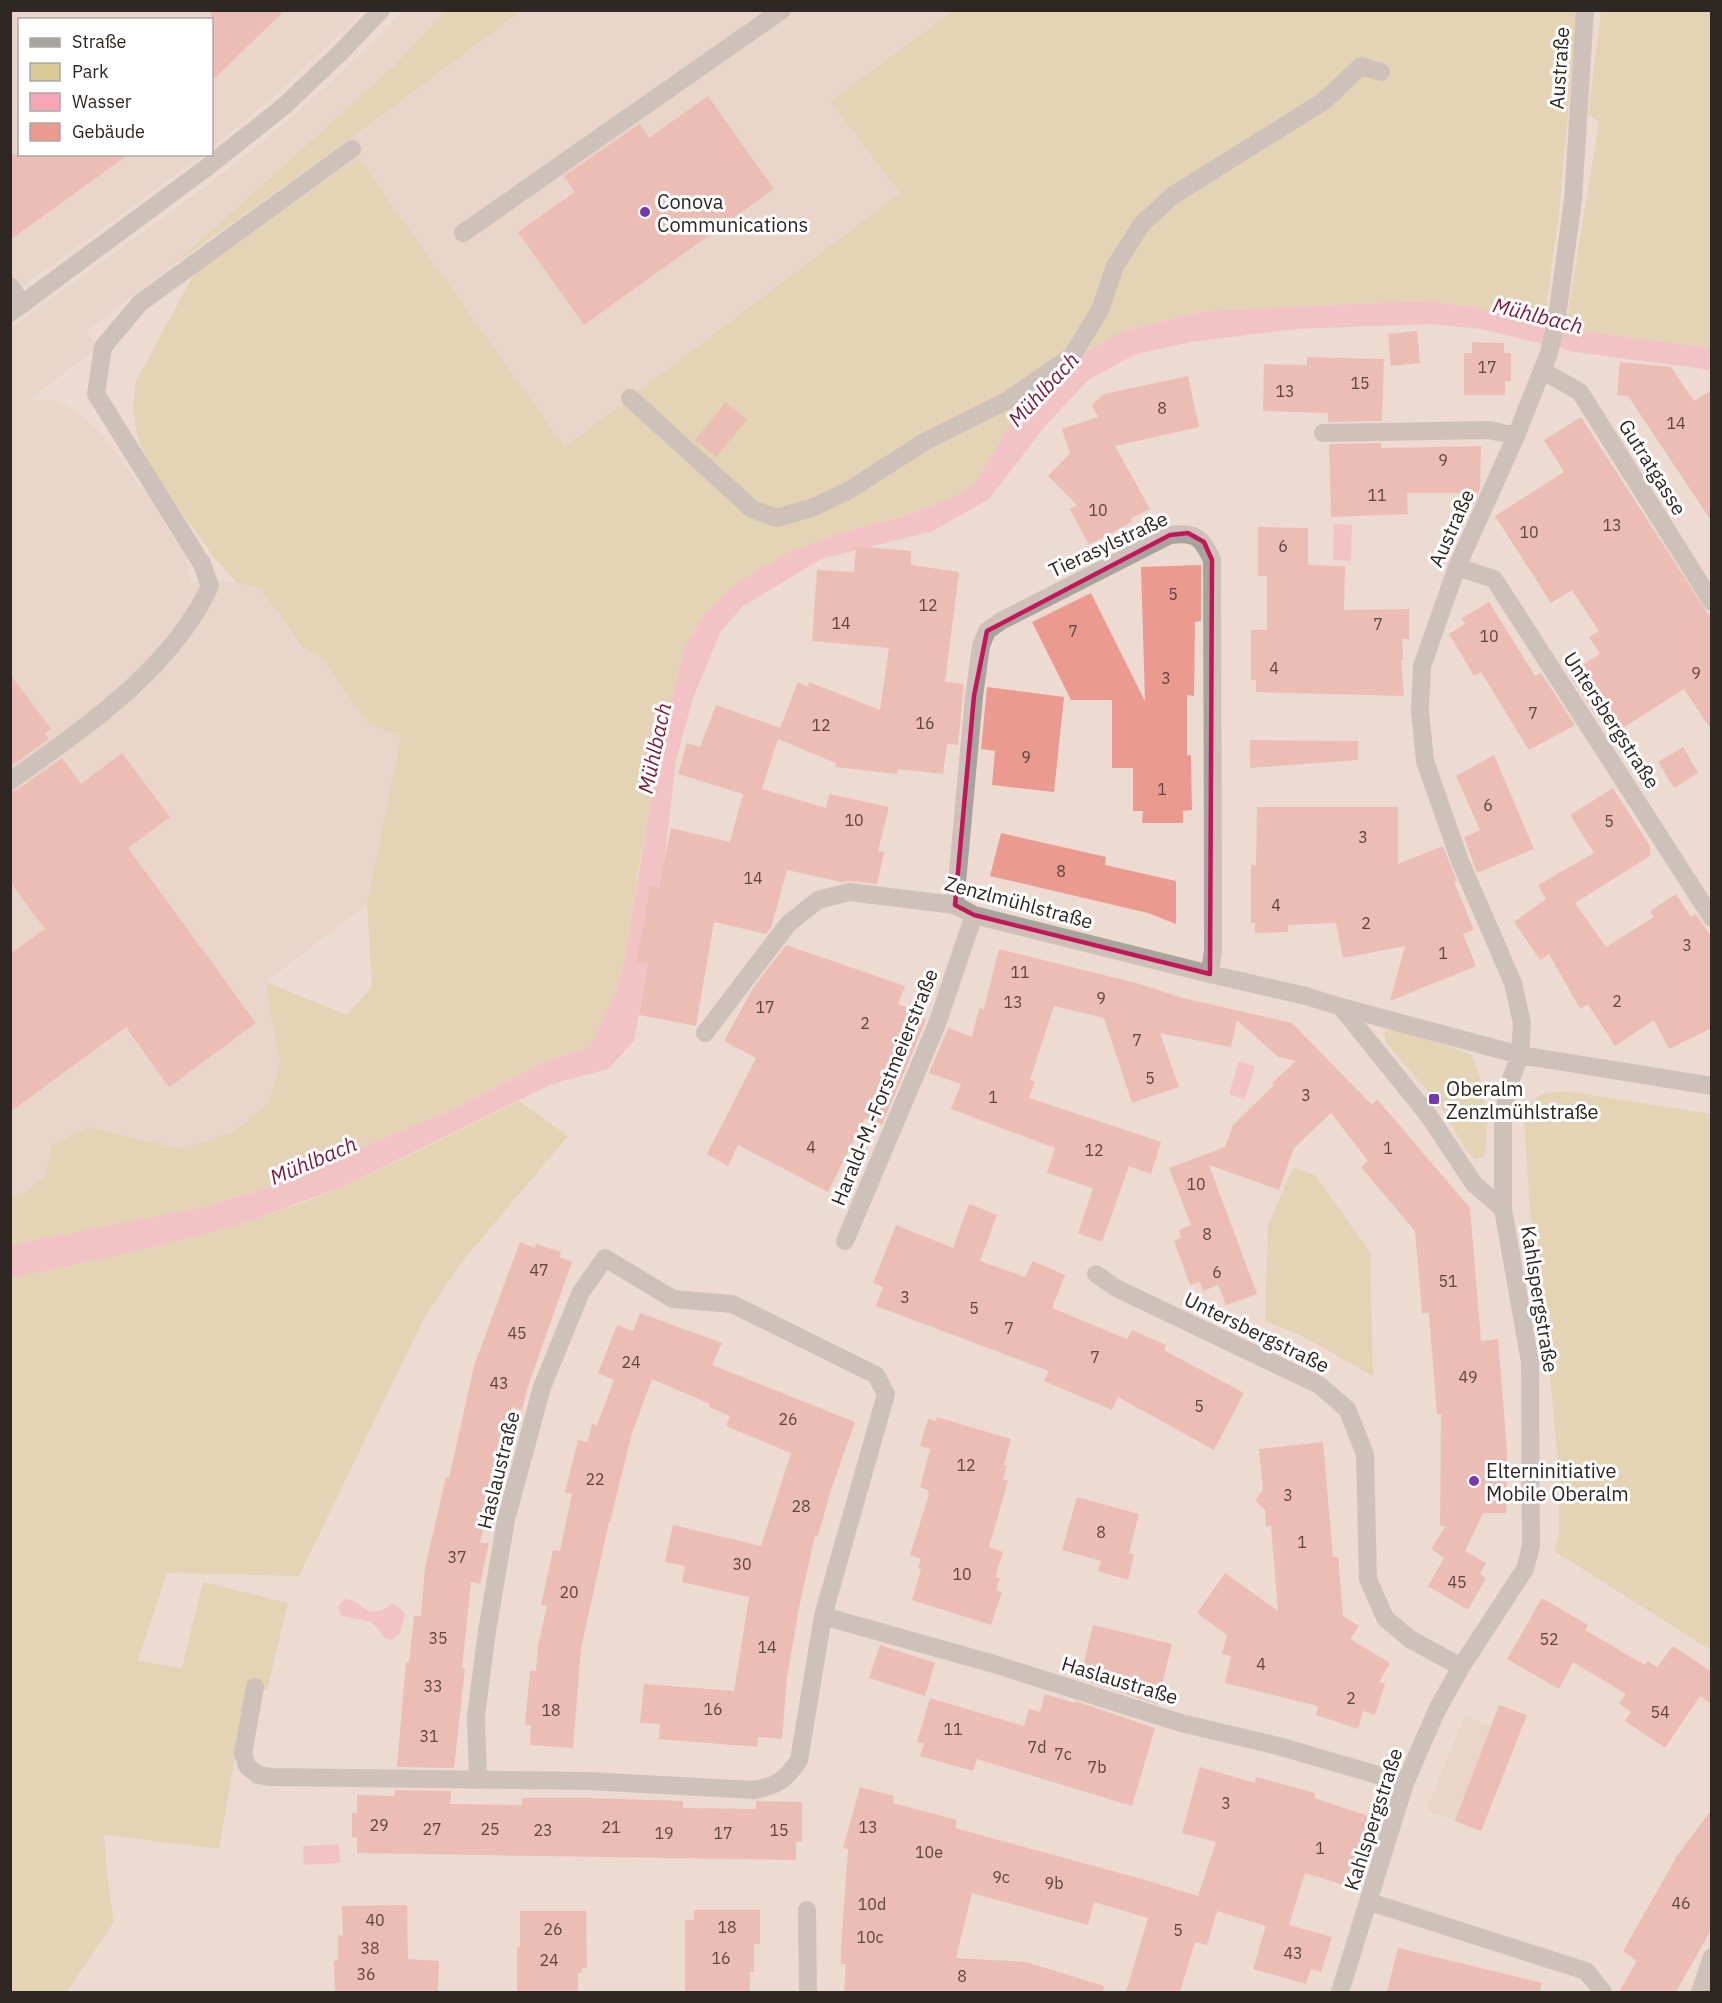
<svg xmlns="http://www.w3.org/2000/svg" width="1722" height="2003" viewBox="0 0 1722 2003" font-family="'IBM Plex Sans',sans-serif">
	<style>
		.built { fill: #e7cec2 }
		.green { fill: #dbc995 }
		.water { fill: #f8a6b6 }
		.building { fill: #eb9a90 }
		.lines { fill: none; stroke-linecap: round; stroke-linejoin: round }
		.minor { stroke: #a8a39d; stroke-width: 18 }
		.marked { fill: none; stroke: #c2185b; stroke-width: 4.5; stroke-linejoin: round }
		.poi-dot { fill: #7538ad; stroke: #fff; stroke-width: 2 }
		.labels { text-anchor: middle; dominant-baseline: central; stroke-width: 6; stroke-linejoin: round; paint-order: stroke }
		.number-label { font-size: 16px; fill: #5d443f }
		.street-label { font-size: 20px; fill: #2e2724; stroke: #fff }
		.poi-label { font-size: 20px; fill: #2e2724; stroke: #fff; text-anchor: start }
		.water-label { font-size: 21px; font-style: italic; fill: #7a1c39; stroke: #fff }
	</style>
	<rect width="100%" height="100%" fill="#eddbd2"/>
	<path class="built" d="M11 11H363L277 94 212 148V20H20V154L203 155 11 295Z
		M402 11H445L394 66 172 266 87 331 97 348 30 399 56 401 74 409 100 432 176 535 186 554 190 582 237 583 260 588 298 644 320 655 368 724 401 737 367 904 266 982 280 1065 269 1102 234 1132 182 1149 87 1127 51 1146 46 1175 20 1196 10 1193V329L221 175 290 119 382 35Z
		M521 11H953L830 101 900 193 565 447 347 141Z
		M1465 1716 1518 1737 1481 1831 1426 1810Z"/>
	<path class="green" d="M445 11H521L347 141 172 266 394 66Z
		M953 11H1577L1559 213 1544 324 1477 308 1428 301 1207 311 1123 331 1018 410 976 482 955 496 910 515 853 529 734 585 705 614 685 647 642 851 625 956 616 992 590 1047 542 1063 451 1110 332 1162 265 1189 200 1208 128 1253C202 1235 276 1216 346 1185 404 1159 461 1129 519 1101L568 1136 460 1264 424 1318 299 1576 167 1573 138 1661 182 1668 203 1582 288 1603 267 1690 247 1686 219 1849 104 1835 107 1874 114 1922 67 1992H11V1193L20 1196 46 1175 51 1146 87 1127 182 1149 234 1132 269 1102 280 1065 266 982 347 1015 372 987 367 904 401 737 368 724 320 655 301 646 260 588 237 583 213 556 150 468 137 435 133 405 136 381 194 274 358 157 565 447 900 193 830 101Z
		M1601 11H1711V348L1565 329 1599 123 1588 113Z
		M1391 1028 1426 1038 1472 1055C1484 1081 1491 1129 1484 1157L1475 1159 1467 1152 1440 1105 1386 1043 1384 1032Z
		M1566 1091 1711 1114 1712 1646 1709 1649 1554 1551 1559 1535V1476L1545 1320 1530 1210 1524 1119 1530 1103 1542 1094Z
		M1293 1168 1315 1175 1370 1252 1373 1376 1302 1336 1265 1321 1268 1225Z"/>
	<path class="water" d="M1428 301 1477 308 1565 329 1711 348V370L1575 352 1482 329 1430 324 1296 329 1191 342 1136 354 1088 380 1046 425 989 499 933 531 821 559 742 607 721 631 693 698 676 760 664 864 659 888 650 887 638 962 648 964 634 1041 608 1069 552 1084 344 1186 250 1221 209 1233 128 1253 11 1278 10 1245 200 1208 265 1189 451 1110 542 1063 590 1047 616 992 625 956 663 731 685 647 705 614 734 585 788 552 853 529 910 515 955 496 976 482 1018 410 1058 369 1123 331 1206 311Z
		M1334 524 1352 525 1351 561 1333 560Z
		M1239 1061 1255 1066 1245 1099 1229 1094Z
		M344 1599C367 1599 362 1624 392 1604L400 1608 405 1614 400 1633 392 1640 386 1639 372 1622 342 1616 338 1607Z
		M339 1844 340 1863 304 1865 303 1846Z"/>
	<path class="building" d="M211 10H285L212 81Z
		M708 96 774 189 584 325 518 232 575 192 564 176 639 124 649 138Z
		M10 154H129L10 240Z
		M1417 331 1420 363 1391 366 1388 334Z
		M1472 342 1504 343V353H1511V381H1505V395H1464V353H1472Z
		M1307 357 1384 359 1382 421 1328 422V413L1263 411 1264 364 1307 365Z
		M1620 362 1671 367 1694 401 1712 390V522L1628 396 1617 395Z
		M1188 376 1199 427 1115 446 1150 509 1130 519 1132 522 1089 545 1070 509 1077 505 1048 476 1070 453 1062 429 1098 417 1092 405 1104 394Z
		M726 402 747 420 716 457 695 440Z
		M1581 417 1712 620V731L1684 689 1615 733 1602 711 1595 715 1569 674 1600 654 1589 637 1599 631 1572 590 1551 603 1495 516 1564 472 1544 440Z
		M1381 443V448L1481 446 1480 488 1478 493H1407L1408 514 1331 517 1329 444Z
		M1258 527 1308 528V565L1345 566 1344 610 1409 609V639H1402L1403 660H1401L1404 696 1256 692V680H1251V630H1267V576H1258Z
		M856 546 911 551V565L959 572 945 682 964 684 958 745 947 744 943 774 898 769 897 774 835 767 836 763 778 739 762 789 826 808 829 794 889 807 878 851 884 852 877 884 850 881 841 882 787 870 771 928 766 934 714 922 696 1026 639 1015 648 964 637 962 650 886 659 888 671 828 730 842 743 794 678 774 687 743 700 747 716 705 780 728 798 682 808 687 809 682 880 710 889 648 812 641 817 570 854 572Z
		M1201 565V621L1195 622 1194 696 1187 695V755H1191L1192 810 1183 811V823H1142L1143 811H1133V768H1112V700H1071L1032 622 1091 593 1145 701 1141 567Z
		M1489 602 1535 676 1541 673 1575 725 1529 750 1481 672 1474 676 1449 634 1465 624 1462 618Z
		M10 674 51 729 45 733 49 739 10 767Z
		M987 687 1064 697 1054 792 992 785 995 751 981 749Z
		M1250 740 1358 741V760L1250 768Z
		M1683 747 1698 773 1674 788 1658 762Z
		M122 753 170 817 128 848 256 1023 169 1087 126 1027 10 1112V954L45 929 10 882V792L17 790 62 758 81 784Z
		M1494 755 1534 849 1477 873 1464 837 1480 830 1456 776Z
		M1613 788 1650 846V856L1575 903 1606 947 1654 917 1650 911 1676 894 1691 917 1696 914 1712 938V1028L1669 1049 1654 1020 1615 1046 1588 1004 1580 1009 1549 954 1540 960 1514 922 1546 899 1538 885 1594 853 1570 815Z
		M1257 807H1398V864L1443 846 1457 881 1454 882 1474 930 1463 934 1476 966 1390 1001 1405 946 1343 958 1336 923 1288 925V932L1255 933V923H1251V865H1256Z
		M1001 833 1106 857 1105 865 1176 881V924L1148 913 990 876Z
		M786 945 905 986 898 1004 914 1010 912 1015 926 1020 882 1125 865 1118 828 1192 738 1145 728 1166 707 1154 756 1058 724 1041 753 988Z
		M999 949 1136 983 1183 998 1292 1023 1372 1105 1377 1099 1470 1208 1481 1341 1498 1339 1507 1450 1506 1513H1483L1465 1551 1486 1563 1480 1574 1486 1578 1468 1610 1428 1586 1444 1558 1431 1549 1445 1527 1440 1525 1441 1414 1437 1415 1429 1313H1422L1415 1231 1361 1167 1368 1161 1331 1113 1294 1148 1279 1190 1209 1165 1257 1294 1226 1305 1218 1285 1203 1291 1200 1282 1190 1285 1174 1241 1181 1238 1179 1230 1191 1225 1169 1168 1225 1147 1233 1125 1274 1085 1272 1083 1296 1061 1278 1057 1237 1020 1231 1047 1160 1033 1179 1087 1132 1103 1104 1018 1054 1006 1030 1080 1035 1082 1029 1098 1161 1142 1151 1174 1129 1166 1102 1242 1078 1233 1093 1188 1047 1173 1055 1148 951 1109 961 1084 929 1073 948 1028 972 1037 979 1008 984 1009Z
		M969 1204 997 1215 980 1261 1025 1277 1033 1261 1065 1275 1052 1308 1127 1339 1132 1330 1166 1345 1164 1350 1244 1393 1214 1450 1118 1397 1112 1410 1044 1381 1049 1371 876 1306 883 1287 873 1283 896 1225 953 1248Z
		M520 1242 535 1248 536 1244 561 1252 559 1257 572 1262 528 1386 522 1410 512 1407 480 1543H489L480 1584 471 1582 462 1668H465L454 1768 397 1767 406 1662 409 1663 414 1616H421L425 1568 446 1477 449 1478 474 1366Z
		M640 1313 722 1343 712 1365 855 1422 831 1490 818 1536 815 1535 799 1608 787 1677 782 1739 758 1737 757 1747 659 1739 660 1724 640 1723 644 1684 734 1691 749 1597 682 1582 685 1566 665 1562 673 1525 761 1546 791 1453 726 1426 730 1416 709 1407 710 1404 652 1379 632 1433 610 1522H609L581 1648 573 1748 530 1745 531 1725H525L530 1671H536L538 1646 547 1606 541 1605 553 1550 560 1551 572 1494 565 1492 578 1440 588 1442 592 1424 597 1425 614 1380 598 1373 617 1325 633 1331Z
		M937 1417 1011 1439 1004 1465 1007 1466 1003 1479 1008 1481 989 1547 1003 1552 995 1577 1000 1578 996 1590 1002 1592 991 1625 912 1600 921 1569 918 1568 921 1559 910 1555 929 1494 927 1493 928 1490 920 1487 930 1449 920 1446 928 1419 936 1421Z
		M1323 1442 1333 1557H1338L1343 1616 1359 1626 1350 1639 1390 1663 1379 1682 1385 1684 1375 1715 1363 1711 1358 1729 1316 1715 1318 1706 1225 1683 1231 1656 1222 1654 1227 1635 1197 1613 1225 1573 1278 1611 1271 1526 1266 1527 1265 1510 1255 1500 1263 1490 1259 1449Z
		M1077 1497 1139 1514 1129 1553 1134 1555 1128 1580 1098 1571 1101 1561 1062 1550Z
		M1542 1598 1588 1625 1585 1630 1645 1665 1648 1661 1657 1667 1673 1646 1712 1672V1704L1700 1696 1665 1748 1625 1721 1631 1712 1619 1703 1626 1694 1573 1662 1559 1689 1507 1659Z
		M1093 1625 1172 1644 1157 1704 1080 1679Z
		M880 1645 935 1663 925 1696 869 1678Z
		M1045 1694 1075 1703V1701L1155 1728 1132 1806 977 1759 973 1771 920 1756 924 1744 917 1742 930 1698 1024 1726 1029 1709 1040 1712Z
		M1499 1705 1527 1715 1481 1831 1455 1821Z
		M1200 1767 1255 1783 1256 1777 1315 1793 1314 1798 1369 1816 1347 1886 1305 1873 1289 1925 1332 1937 1321 1972 1311 1969 1306 1984 1253 1969 1266 1926 1217 1911 1207 1945 1195 1942 1180 1992H1126L1148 1918 1094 1902 1088 1925 972 1893 956 1958 1026 1962 1104 1986 1103 1992H844L846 1964H841V1947L848 1849 843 1848 860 1787 894 1796 893 1803 957 1820 955 1828 1142 1879 1198 1896 1216 1842 1182 1833Z
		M395 1790 451 1791 450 1804 522 1805V1798H589L683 1801V1808L756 1809V1801L802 1802V1842H796V1860L357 1853V1838L352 1837V1813H357V1795L394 1796Z
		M1712 1809V1928L1676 1992H1619L1637 1961 1623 1951 1677 1856Z
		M407 1905 408 1959 439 1961 438 1992H335L334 1961 338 1960V1935L343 1936 342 1906Z
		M694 1910H760V1944H754V1972H750V1992H685V1920H694Z
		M520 1911H586L587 1968H582V1973H578V1992H517V1947H520Z
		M1398 1948 1542 1983 1540 1992H1387Z"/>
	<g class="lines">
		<path class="minor" d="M463 233 782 10
			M10 286 23 304
			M10 313 206 168 283 107 340 53 381 10
			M1543 371 1580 392 1712 602
			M630 398 752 509 777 518 814 507 851 489 924 442 1008 400 1072 356 1100 310 1115 266 1142 224 1172 196 1324 101 1361 66 1381 72
			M1323 433 1489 430 1516 436
			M1457 567 1494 579 1712 918
			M10 781C83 729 172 669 210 586L202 564 96 394 103 347 140 303 352 149
			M955 905 974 696 981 646 987 631 1001 621 1170 535C1196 532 1201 537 1212 560L1213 864V950L1210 974
			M1341 1007 1520 1055 1712 1086
			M705 1033 788 924 818 900 849 892 955 905 974 915 1210 974 1306 996 1341 1007 1429 1116 1474 1184 1503 1209
			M845 1241 937 1024 974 915
			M1096 1274 1116 1288 1319 1385 1347 1409 1365 1454 1368 1579 1385 1618 1410 1639 1461 1667
			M823 1616 994 1664 1181 1723 1278 1746 1405 1783
			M255 1687 243 1754 247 1766 258 1775 271 1777 588 1781 755 1790C778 1785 786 1780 799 1760L823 1616 886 1394 876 1375 732 1304 673 1299 605 1258 581 1292 542 1387 506 1520 487 1631 476 1716 478 1779
			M1370 1902 1586 1971 1603 1992
			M807 1910 808 1992
			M1340 1992 1405 1783 1437 1710 1461 1667 1525 1569 1531 1546 1530 1362 1503 1209V1116L1511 1079 1520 1055 1522 1023 1513 983 1460 861 1425 761 1420 711 1422 666 1457 567 1516 436 1549 353 1557 317 1573 200 1585 10
			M1700 1992 1712 1957"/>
	</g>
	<path d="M0 0H1722V2003H0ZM1188 533 1204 542 1212 560 1210 974 974 915 955 905 974 696 987 631 1170 535Z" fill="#eddbd2" fill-opacity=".55" fill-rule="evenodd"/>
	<path class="marked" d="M1188 533 1204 542 1212 560 1210 974 974 915 955 905 974 696 987 631 1170 535Z"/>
	<g class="poi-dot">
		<circle cx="645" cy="212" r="6"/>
		<rect x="1428" y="1093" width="12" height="12" rx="3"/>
		<circle cx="1474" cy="1481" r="6"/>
	</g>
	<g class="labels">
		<g class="number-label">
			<text x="1487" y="367">17</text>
			<text x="1360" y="383">15</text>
			<text x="1285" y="391">13</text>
			<text x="1162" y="408">8</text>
			<text x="1676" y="423">14</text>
			<text x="1443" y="460">9</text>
			<text x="1377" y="495">11</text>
			<text x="1098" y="510">10</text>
			<text x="1612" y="525">13</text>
			<text x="1529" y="532">10</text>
			<text x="1283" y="546">6</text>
			<text x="1173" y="594">5</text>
			<text x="928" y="605">12</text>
			<text x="841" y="623">14</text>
			<text x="1378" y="624">7</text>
			<text x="1073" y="631">7</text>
			<text x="1489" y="636">10</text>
			<text x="1274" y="668">4</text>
			<text x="1696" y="673">9</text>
			<text x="1166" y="678">3</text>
			<text x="1533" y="713">7</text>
			<text x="925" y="723">16</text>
			<text x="821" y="725">12</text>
			<text x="1026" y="757">9</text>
			<text x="1162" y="789">1</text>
			<text x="1488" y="805">6</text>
			<text x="854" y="820">10</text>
			<text x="1609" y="821">5</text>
			<text x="1363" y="837">3</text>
			<text x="1061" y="871">8</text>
			<text x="753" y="878">14</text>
			<text x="1276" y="905">4</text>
			<text x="1366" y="923">2</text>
			<text x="1687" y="945">3</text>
			<text x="1443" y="953">1</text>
			<text x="1020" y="972">11</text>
			<text x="1101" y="998">9</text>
			<text x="1617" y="1001">2</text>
			<text x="1013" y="1002">13</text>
			<text x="765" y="1007">17</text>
			<text x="865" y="1023">2</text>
			<text x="1137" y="1040">7</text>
			<text x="1150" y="1078">5</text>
			<text x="1306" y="1095">3</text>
			<text x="993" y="1097">1</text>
			<text x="811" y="1147">4</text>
			<text x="1388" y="1148">1</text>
			<text x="1094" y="1150">12</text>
			<text x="1196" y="1184">10</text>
			<text x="1207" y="1234">8</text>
			<text x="539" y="1270">47</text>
			<text x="1217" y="1272">6</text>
			<text x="1448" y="1281">51</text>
			<text x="905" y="1297">3</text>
			<text x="974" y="1308">5</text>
			<text x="1009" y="1328">7</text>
			<text x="517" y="1333">45</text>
			<text x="1095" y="1357">7</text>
			<text x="631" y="1362">24</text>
			<text x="1468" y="1377">49</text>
			<text x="499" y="1383">43</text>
			<text x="1199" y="1406">5</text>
			<text x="788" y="1419">26</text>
			<text x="966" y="1465">12</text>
			<text x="595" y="1479">22</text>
			<text x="1288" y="1495">3</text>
			<text x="801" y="1506">28</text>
			<text x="1101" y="1532">8</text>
			<text x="1302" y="1542">1</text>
			<text x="457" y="1557">37</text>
			<text x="742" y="1564">30</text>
			<text x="962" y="1574">10</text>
			<text x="1457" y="1582">45</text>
			<text x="569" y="1592">20</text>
			<text x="438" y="1638">35</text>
			<text x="1549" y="1639">52</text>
			<text x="767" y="1647">14</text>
			<text x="1261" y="1664">4</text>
			<text x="433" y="1686">33</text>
			<text x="1351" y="1698">2</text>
			<text x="713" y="1709">16</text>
			<text x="551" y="1710">18</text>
			<text x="1660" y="1712">54</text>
			<text x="953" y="1729">11</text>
			<text x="429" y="1736">31</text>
			<text x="1037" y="1747">7d</text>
			<text x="1063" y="1754">7c</text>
			<text x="1097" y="1767">7b</text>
			<text x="1226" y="1803">3</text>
			<text x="379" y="1825">29</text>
			<text x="611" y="1827">21</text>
			<text x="868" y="1827">13</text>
			<text x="432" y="1829">27</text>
			<text x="490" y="1829">25</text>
			<text x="543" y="1830">23</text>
			<text x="779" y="1830">15</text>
			<text x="664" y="1833">19</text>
			<text x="723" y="1833">17</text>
			<text x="1320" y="1848">1</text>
			<text x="929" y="1852">10e</text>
			<text x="1001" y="1877">9c</text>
			<text x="1054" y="1883">9b</text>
			<text x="1681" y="1903">46</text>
			<text x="872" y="1904">10d</text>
			<text x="375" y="1920">40</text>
			<text x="727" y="1927">18</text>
			<text x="553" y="1929">26</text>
			<text x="1178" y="1930">5</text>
			<text x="870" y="1937">10c</text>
			<text x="370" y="1948">38</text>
			<text x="1293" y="1953">43</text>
			<text x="721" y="1958">16</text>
			<text x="549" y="1960">24</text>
			<text x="366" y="1974">36</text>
			<text x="962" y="1976">8</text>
		</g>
		<g class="street-label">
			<text transform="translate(1559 68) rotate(-86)">Austraße</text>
			<text transform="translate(1653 467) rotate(58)">Gutratgasse</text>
			<text transform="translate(1451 528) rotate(-66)">Austraße</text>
			<text transform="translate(1108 544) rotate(-25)">Tierasylstraße</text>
			<text transform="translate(1612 720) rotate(57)">Untersbergstraße</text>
			<text transform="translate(1019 902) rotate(15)">Zenzlmühlstraße</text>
			<text transform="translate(884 1087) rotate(-68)">Harald-M.-Forstmeierstraße</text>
			<text transform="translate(1540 1299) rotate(81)">Kahlspergstraße</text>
			<text transform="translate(1257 1332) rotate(26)">Untersbergstraße</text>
			<text transform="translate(498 1470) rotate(-76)">Haslaustraße</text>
			<text transform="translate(1120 1680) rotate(17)">Haslaustraße</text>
			<text transform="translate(1373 1819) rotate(-72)">Kahlspergstraße</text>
		</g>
		<g class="poi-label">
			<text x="657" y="201">Conova<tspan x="657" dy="23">Communications</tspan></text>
			<text x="1446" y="1088">Oberalm<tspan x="1446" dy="23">Zenzlmühlstraße</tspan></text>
			<text x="1486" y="1470">Elterninitiative<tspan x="1486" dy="23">Mobile Oberalm</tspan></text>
		</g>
		<g class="water-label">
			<text transform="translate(1538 315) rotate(14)">Mühlbach</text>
			<text transform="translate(1043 389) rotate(-47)">Mühlbach</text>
			<text transform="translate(654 748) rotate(-78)">Mühlbach</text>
			<text transform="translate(313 1160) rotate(-23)">Mühlbach</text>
		</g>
	</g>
	<rect width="1722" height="2003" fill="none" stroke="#2e2724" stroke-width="24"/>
	<rect x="18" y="18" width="195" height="138" fill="#ffffff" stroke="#aba9a7" stroke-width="1.5"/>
	<rect x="30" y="38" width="30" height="9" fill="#a8a39d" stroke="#aba9a7" stroke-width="1.5"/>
	<text x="72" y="48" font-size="18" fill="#2e2724">Straße</text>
	<rect x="30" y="63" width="30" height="18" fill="#dbc995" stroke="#aba9a7" stroke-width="1.5"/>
	<text x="72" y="78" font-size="18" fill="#2e2724">Park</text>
	<rect x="30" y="93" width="30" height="18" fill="#f8a6b6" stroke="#aba9a7" stroke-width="1.5"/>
	<text x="72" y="108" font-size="18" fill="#2e2724">Wasser</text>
	<rect x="30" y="123" width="30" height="18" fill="#eb9a90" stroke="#aba9a7" stroke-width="1.5"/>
	<text x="72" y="138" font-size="18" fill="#2e2724">Gebäude</text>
</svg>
